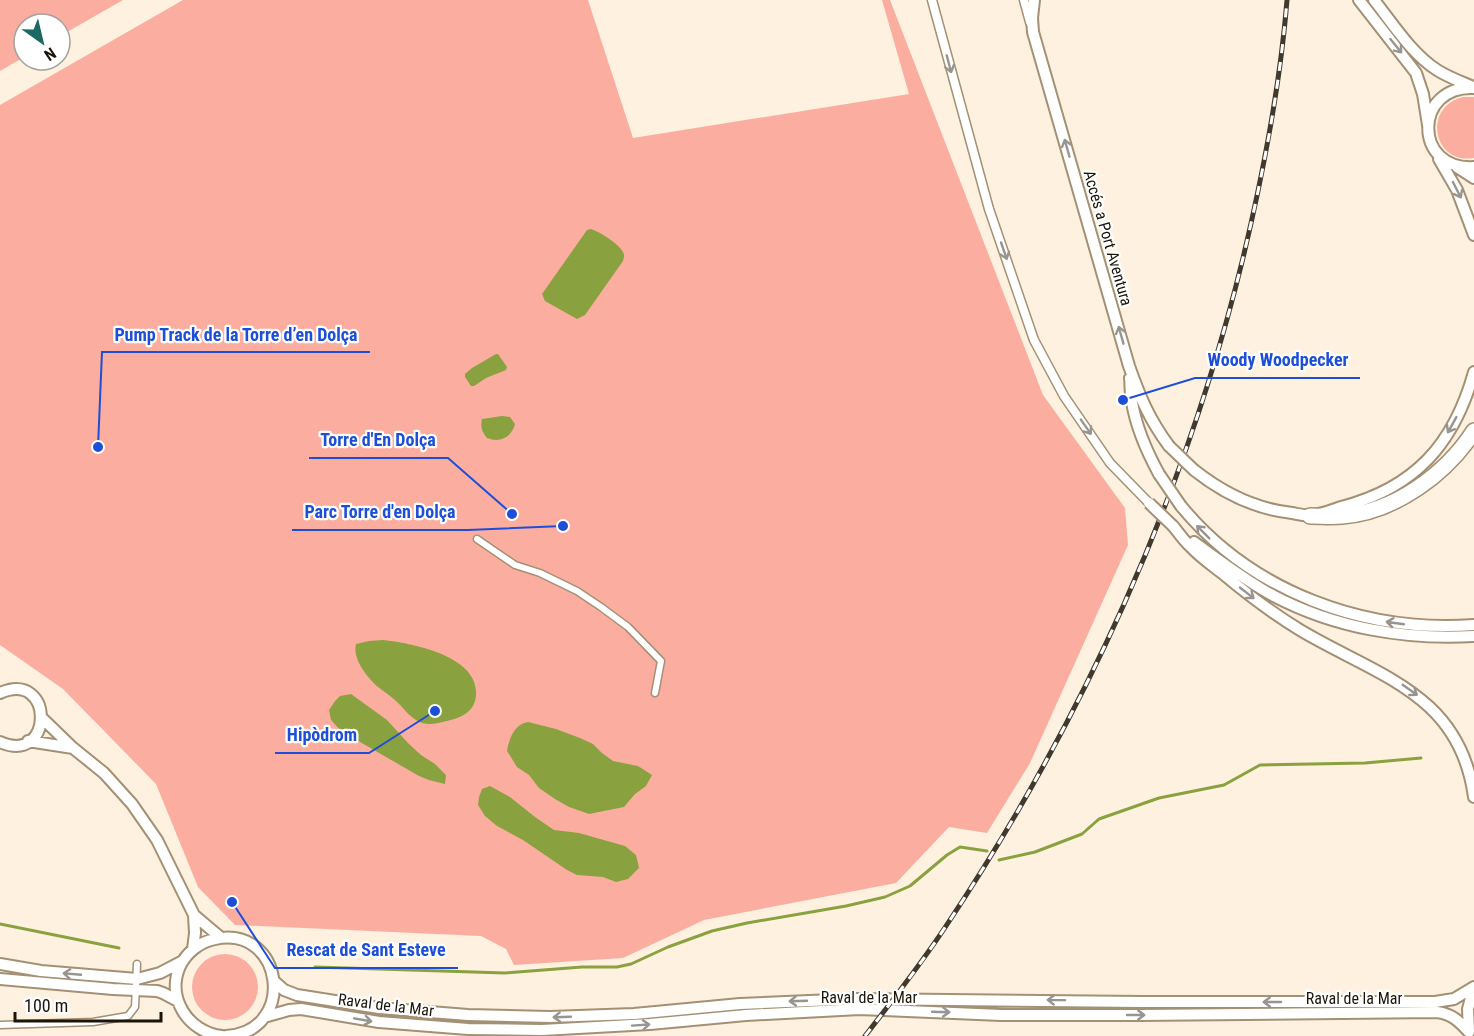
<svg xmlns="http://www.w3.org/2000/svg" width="1474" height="1036" viewBox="0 0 1474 1036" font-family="'Roboto Condensed',sans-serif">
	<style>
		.green { fill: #fbaea0 }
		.water { fill: #8aa13f }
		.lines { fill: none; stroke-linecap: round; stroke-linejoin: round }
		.stream { stroke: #8aa13f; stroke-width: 3 }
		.pedestrian-casing { stroke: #a49074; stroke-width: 9 }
		.minor-casing { stroke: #a49074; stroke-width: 11 }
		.tertiary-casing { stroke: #a49074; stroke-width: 14 }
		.motorway-casing { stroke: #a49074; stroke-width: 18 }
		.pedestrian { stroke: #fff; stroke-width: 6 }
		.minor { stroke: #fff; stroke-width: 8 }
		.tertiary { stroke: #fff; stroke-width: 10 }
		.motorway { stroke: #fff; stroke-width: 15 }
		.rail-casing { stroke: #41392d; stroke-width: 5 }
		.rail { stroke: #fff; stroke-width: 3; stroke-dasharray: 9; stroke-linecap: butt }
		.tertiary-bridge-casing { stroke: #a49074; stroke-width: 14; stroke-linecap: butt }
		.tertiary-bridge { stroke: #fff; stroke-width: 10 }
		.oneway { stroke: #989590 }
		.labels { text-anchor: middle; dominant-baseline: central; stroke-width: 4.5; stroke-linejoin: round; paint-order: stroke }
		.street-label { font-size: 16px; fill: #1b1409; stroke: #fff }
		.leader { fill: none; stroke: #1d4ed8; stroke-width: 2 }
		.callout-dot { fill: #1d4ed8; stroke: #fff; stroke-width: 2 }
		.callout-label { font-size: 18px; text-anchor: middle; font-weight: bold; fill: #1d4ed8; stroke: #fff; stroke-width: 4.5; stroke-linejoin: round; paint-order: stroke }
	</style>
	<rect width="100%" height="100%" fill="#fef1df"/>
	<path class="green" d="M0 0H123L60 36V24H24V57L0 71Z
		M183 0H588L633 138 909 94 882 0H890L1043 395 1125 508 1128 545 1030 763 987 833 949 827 896 883 704 920 623 958 514 965 506 949 481 936 235 925 198 887 156 784 63 689 0 645V105Z
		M1463 97H1474V158C1433 165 1422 107 1463 97Z
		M192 987a33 33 0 1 1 66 0a33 33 0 1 1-66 0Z"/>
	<path class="water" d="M591 229C600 232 618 243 623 252 625 256 624 257 623 261L585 315 577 319 545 301 542 294 587 230Z
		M496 354H498L507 367 506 370 486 378 474 386H471L465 377V374L472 368Z
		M502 416 510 417 515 424C511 438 500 443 487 438 482 432 480 427 482 419Z
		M383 640C412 643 486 657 475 701 471 714 459 718 447 721 438 723 428 726 420 722 410 718 404 708 396 701 391 696 384 692 378 687 368 678 352 659 356 644L369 641Z
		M351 694 387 720 408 743 421 755 435 764 446 775 445 784 429 780 419 776 341 731 331 720 329 710 335 701 340 696Z
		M528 722 556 729 580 738 593 744 602 753 613 761 638 766 652 775 646 786 635 794 624 807 589 814 569 807 555 799 539 788 529 775 517 767 507 751C509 738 515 724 528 722Z
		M490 786 510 797 535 817 554 830 579 833 625 846 636 855 639 868 628 879 616 882 603 877 577 875 567 870 523 840 497 826 485 816 478 805 479 797 482 789Z"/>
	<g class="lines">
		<path class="stream" d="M999 860 1035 852 1082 834 1099 819 1159 798 1224 785 1260 765 1365 763 1421 758
			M0 924 119 948
			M315 967 505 973 582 967H617L631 964 668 947 712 931 747 923 846 906 885 897 910 886 947 855 960 847 987 851"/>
		<g class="pedestrian-casing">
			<path id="pedestrian" d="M477 539 515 565 540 573 577 591 601 607 628 627 661 661 655 693
				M0 1025 93 1022 128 1016 135 1007 137 964"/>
		</g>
		<g class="minor-casing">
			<path id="minor" d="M932 0 989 209 1034 340 1064 396 1110 463 1149 503
				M1024 0 1030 22"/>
		</g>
		<g class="tertiary-casing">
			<path id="tertiary" d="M1034 0 1032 18 1033 32 1129 366C1140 397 1149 419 1169 446
				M1359 0 1416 73 1423 94 1428 125
				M1374 0C1393 24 1411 53 1437 70 1448 77 1459 81 1471 86
				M1474 88C1413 85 1413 171 1474 167
				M1439 159 1457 190 1474 235
				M1457 167 1474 178
				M1130 378C1131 386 1130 394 1132 402 1136 427 1147 452 1159 474
				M1194 470C1223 493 1255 509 1292 513 1298 514 1305 516 1311 515 1321 515 1332 510 1341 507 1415 488 1454 444 1474 372
				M1181 506C1252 592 1364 633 1474 625
				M1173 526C1179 533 1184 541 1191 547 1200 557 1212 565 1222 573 1247 594 1272 613 1300 630 1377 676 1460 693 1474 797
				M1194 542C1220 561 1246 581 1274 596 1335 628 1405 640 1474 636
				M0 693C55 669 54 766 0 742
				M42 718 73 748 104 773 132 804 157 840 194 915 195 933 193 949
				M28 741 73 748
				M194 915 220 937
				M0 964 41 971 137 979 160 973 183 961
				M0 979 113 989 157 991 163 993 178 1001
				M275 982 284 990 297 995 379 1008 468 1015 550 1017 634 1014 740 1004 857 999 1142 1002H1435L1454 999 1474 987
				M264 1017 289 1010 301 1009 379 1022 468 1029 542 1030 650 1024 746 1015 860 1009 1001 1015H1139L1437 1012C1452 1014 1459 1021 1469 1032
				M1469 1031 1468 1009 1474 987
				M222 1036C188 1032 166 998 180 966 187 952 200 942 215 939 284 924 298 1032 226 1036"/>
		</g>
		<g class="motorway-casing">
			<path id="motorway" d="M1310 516C1321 516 1332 517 1342 516 1395 512 1446 474 1474 431"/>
		</g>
		<use href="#pedestrian" class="pedestrian"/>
		<use href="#minor" class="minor"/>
		<use href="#tertiary" class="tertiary"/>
		<use href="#motorway" class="motorway"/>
		<g class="rail-casing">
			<path id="rail" d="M865 1036C893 1000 921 964 946 926 1082 722 1185 496 1243 258 1263 174 1280 87 1287 0"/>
		</g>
		<use href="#rail" class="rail"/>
		<g class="tertiary-bridge-casing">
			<path id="tertiary-bridge" d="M1169 446 1194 470
				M1159 474 1181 506
				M1149 503 1173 526"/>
		</g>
		<use href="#tertiary-bridge" class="tertiary-bridge"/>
	</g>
	<defs><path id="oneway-shaft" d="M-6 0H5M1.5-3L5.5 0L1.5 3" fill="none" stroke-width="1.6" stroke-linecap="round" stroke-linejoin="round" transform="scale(1.5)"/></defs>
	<g class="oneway">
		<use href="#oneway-shaft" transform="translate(1396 46) rotate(51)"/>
		<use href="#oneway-shaft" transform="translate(949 64) rotate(75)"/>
		<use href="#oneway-shaft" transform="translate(1067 148) rotate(-106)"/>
		<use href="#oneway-shaft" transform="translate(1457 190) rotate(63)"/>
		<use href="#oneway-shaft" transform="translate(1004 251) rotate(71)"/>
		<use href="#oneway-shaft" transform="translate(1121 335) rotate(-106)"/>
		<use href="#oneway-shaft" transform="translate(1452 425) rotate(119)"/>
		<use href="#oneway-shaft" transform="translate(1086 427) rotate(55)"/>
		<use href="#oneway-shaft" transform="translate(1203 532) rotate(-135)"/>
		<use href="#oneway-shaft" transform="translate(1247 593) rotate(38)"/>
		<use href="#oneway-shaft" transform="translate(1395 623) rotate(-172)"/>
		<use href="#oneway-shaft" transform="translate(1410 690) rotate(35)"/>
		<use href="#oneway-shaft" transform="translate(72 974) rotate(-175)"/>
		<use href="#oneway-shaft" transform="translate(1056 1000) rotate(-179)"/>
		<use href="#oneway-shaft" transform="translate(798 1001) rotate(178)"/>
		<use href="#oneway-shaft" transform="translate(1272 1002) rotate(-180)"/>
		<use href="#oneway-shaft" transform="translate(941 1012) rotate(2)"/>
		<use href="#oneway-shaft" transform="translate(1136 1015)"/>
		<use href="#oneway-shaft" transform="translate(562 1017) rotate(178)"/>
		<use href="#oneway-shaft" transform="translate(363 1020) rotate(10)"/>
		<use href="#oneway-shaft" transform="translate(641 1025) rotate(-4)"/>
	</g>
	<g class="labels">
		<g class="street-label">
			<text transform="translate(1108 238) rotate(74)">Accés a Port Aventura</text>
			<text x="869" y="997">Raval de la Mar</text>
			<text x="1354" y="998">Raval de la Mar</text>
			<text transform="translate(386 1005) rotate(7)">Raval de la Mar</text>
		</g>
	</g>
	<path class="leader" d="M98 447L102 352H370M1123 400L1195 378H1360M512 514L448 458H309M563 526L468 530H292M435 711L369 753H275M232 902L275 968H458"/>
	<g class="callout-dot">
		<circle cx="98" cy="447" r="6"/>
		<circle cx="1123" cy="400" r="6"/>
		<circle cx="512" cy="514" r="6"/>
		<circle cx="563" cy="526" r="6"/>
		<circle cx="435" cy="711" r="6"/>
		<circle cx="232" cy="902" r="6"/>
	</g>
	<g class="callout-label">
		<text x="236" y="341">Pump Track de la Torre d’en Dolça</text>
		<text x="1278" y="366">Woody Woodpecker</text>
		<text x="378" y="446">Torre d'En Dolça</text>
		<text x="380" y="518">Parc Torre d'en Dolça</text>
		<text x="322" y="741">Hipòdrom</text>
		<text x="366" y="956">Rescat de Sant Esteve</text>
	</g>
	<g transform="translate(42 42) rotate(146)"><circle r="28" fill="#ffffff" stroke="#a4a19d" stroke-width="1.5"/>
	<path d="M0-4.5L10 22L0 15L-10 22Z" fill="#1c6863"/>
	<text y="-9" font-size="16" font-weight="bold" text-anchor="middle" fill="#1b1409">N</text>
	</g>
	<path d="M15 1012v9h146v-9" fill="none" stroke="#1b1409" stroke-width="3"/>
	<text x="24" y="1012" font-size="18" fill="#1b1409" stroke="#ffffff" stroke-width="4.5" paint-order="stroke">100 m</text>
</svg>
